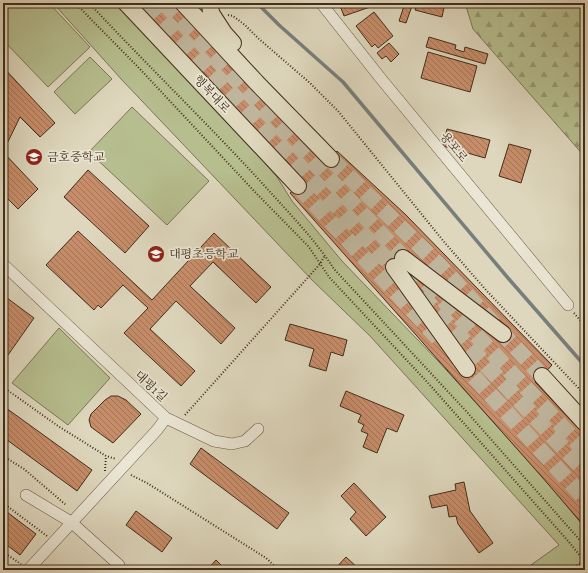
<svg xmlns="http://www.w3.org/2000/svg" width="588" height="573" viewBox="0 0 588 573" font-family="Alegreya,'Noto Serif KR',serif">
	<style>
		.forest { fill: url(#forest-firs); stroke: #7c7554 }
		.park { fill: #b6bd8e; stroke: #7c7554 }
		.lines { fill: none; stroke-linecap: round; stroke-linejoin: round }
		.stream { stroke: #777f7b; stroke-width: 3.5 }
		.building { fill: url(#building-back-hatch); stroke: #422d19 }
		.highway-tunnel { stroke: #bfb59c; stroke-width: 16; stroke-dasharray: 16 8; stroke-linecap: butt }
		.minor-casing { stroke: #695842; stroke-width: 12 }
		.highway-casing { stroke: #422d19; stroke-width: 18 }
		.path { stroke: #422d19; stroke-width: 2; stroke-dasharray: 1 2; stroke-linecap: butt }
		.minor { stroke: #eae5d4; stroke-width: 11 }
		.highway { stroke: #ded7bd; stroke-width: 16 }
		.labels { text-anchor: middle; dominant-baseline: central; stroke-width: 3.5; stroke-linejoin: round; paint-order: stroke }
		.street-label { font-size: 12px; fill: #422d19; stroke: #eae5d4 }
		.poi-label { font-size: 12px; fill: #422d19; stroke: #eae5d4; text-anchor: start }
	</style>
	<defs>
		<pattern id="forest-firs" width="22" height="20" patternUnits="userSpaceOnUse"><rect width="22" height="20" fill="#b6bd8e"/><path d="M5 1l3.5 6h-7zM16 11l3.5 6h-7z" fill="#969a73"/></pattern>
		<pattern id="building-back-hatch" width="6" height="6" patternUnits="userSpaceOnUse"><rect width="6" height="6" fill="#c78d6a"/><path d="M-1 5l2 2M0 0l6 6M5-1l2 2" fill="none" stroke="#a37456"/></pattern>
	</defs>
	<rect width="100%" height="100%" fill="#ded7bd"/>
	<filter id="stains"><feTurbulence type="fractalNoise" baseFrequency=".005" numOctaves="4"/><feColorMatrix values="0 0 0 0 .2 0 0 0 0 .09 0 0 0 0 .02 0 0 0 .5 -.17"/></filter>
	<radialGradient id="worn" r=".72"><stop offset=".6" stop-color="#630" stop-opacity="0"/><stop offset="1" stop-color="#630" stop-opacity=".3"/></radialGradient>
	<path class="forest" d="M465 3H585V157L473 29Z"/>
	<path class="park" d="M3 3H49L90 47 48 87 3 40Z
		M53 3H117L234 127 277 177 292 201 342 261 438 361 542 476 585 528V570H524L559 545 370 336 312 280 122 80Z
		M90 57 112 79 75 114 54 92Z
		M132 107 209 181 167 225 89 152Z
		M59 328 110 378 68 425 12 383Z"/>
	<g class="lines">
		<path class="stream" d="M257 3 279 25 343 82 508 278 585 366"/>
	</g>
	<path class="building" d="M135 3H176L331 159 337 151 406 215 552 365 542 376 535 382 585 435V527L542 477 290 193 298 186Z
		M339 3H368L370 7 344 16Z
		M405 3H413L406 23 399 21Z
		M417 3H445L442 17 415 10Z
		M374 12 393 36 378 48 375 44 372 47 356 26Z
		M429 37 456 45 455 49 464 52 465 47 488 54 485 64 426 47Z
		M389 43 399 54 391 62 386 56 382 59 377 53Z
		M428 52 477 66 470 92 421 78Z
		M3 67 55 123 40 137 20 117 3 152 38 189 18 209 3 194Z
		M447 129 490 140 485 158 443 146Z
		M509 144 531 150 521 183 499 176Z
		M88 170 149 226 125 253 64 197Z
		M78 231 152 300 214 233 271 287 256 303 213 262 190 286 235 328 221 344 176 301 150 329 195 371 181 386 124 333 148 308 123 285 101 308 98 305 94 310 46 265Z
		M3 295 34 318 8 355 3 352Z
		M290 324 347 340 343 356 331 352 326 371 309 366 314 349 285 340Z
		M346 391 404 415 397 432 387 428 377 453 363 447 368 434 361 431 364 425 358 422 361 415 340 406Z
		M111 396H118L126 400 141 414 113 443 91 427 89 420 91 414 105 400Z
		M6 408 92 470 77 491 3 437V411Z
		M201 448 289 513 277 529 190 464Z
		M464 482 470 511 493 543 479 553 458 524 456 516 449 517 447 505 432 508 429 496 456 490 455 484Z
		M354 483 386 517 366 536 350 519 356 512 341 496Z
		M3 509 36 534 20 555 3 542Z
		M136 511 172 538 162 552 126 525Z
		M346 557 360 570H334Z
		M216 560 226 570H207Z
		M82 565 89 570H79Z"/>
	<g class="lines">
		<path class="highway-tunnel" d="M148 3 403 277
			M164 3 585 451
			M331 159 439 265 542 376
			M298 186 438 338
			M421 295 585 471
			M458 359 585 499"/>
		<g class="minor-casing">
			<path id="minor" d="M321 3 382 80 568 305
				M3 264 166 418 157 430 28 570
				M166 418 214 441 232 444 245 441 258 429
				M26 495 71 522 119 565"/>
		</g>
		<g class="highway-casing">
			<path id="highway" d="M126 3 298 186
				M183 3 257 83 331 159
				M210 3 211 13 224 33 233 43
				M403 258 503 334
				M394 267 467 369
				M542 376 585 423"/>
		</g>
		<path class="path" d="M75 3 139 68 255 192 309 247 329 277 429 384 569 542 585 562
			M89 3C146 64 206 122 262 183 287 211 314 238 334 269L466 411 585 546
			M228 15 233 16 245 25 259 39 310 83 338 111 445 243 486 290 585 395
			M574 313 585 326
			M3 387 58 426 106 456 116 459
			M185 415 320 264 325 255
			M3 456 24 469 66 505
			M105 471 106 456
			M131 475 147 483 266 558 279 570
			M3 503 47 536
			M3 552 21 564
			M569 570 584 561"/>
		<use href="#minor" class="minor"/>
		<use href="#highway" class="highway"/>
	</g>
	<defs>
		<g id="school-disc" transform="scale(0.9)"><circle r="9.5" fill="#8f2418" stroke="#eae5d4"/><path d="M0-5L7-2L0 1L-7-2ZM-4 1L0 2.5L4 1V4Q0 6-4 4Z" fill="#fff"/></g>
	</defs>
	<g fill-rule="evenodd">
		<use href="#school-disc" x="34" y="157"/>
		<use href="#school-disc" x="156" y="254"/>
	</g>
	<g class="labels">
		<g class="street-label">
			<text transform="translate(212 94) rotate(47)">행복대로</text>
			<text transform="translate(454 147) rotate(50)">용포로</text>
			<text transform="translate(151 386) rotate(43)">대평1길</text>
		</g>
		<g class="poi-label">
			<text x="47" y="157">금호중학교</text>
			<text x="169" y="254">대평초등학교</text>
		</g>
	</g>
	<rect width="588" height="573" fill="none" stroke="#ded7bd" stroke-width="16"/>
	<rect x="4" y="4" width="580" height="565" fill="none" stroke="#422d19" stroke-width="2"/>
	<rect x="8" y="8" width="572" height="557" fill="none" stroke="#422d19"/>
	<rect width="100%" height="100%" filter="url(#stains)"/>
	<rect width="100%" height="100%" fill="url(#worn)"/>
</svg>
